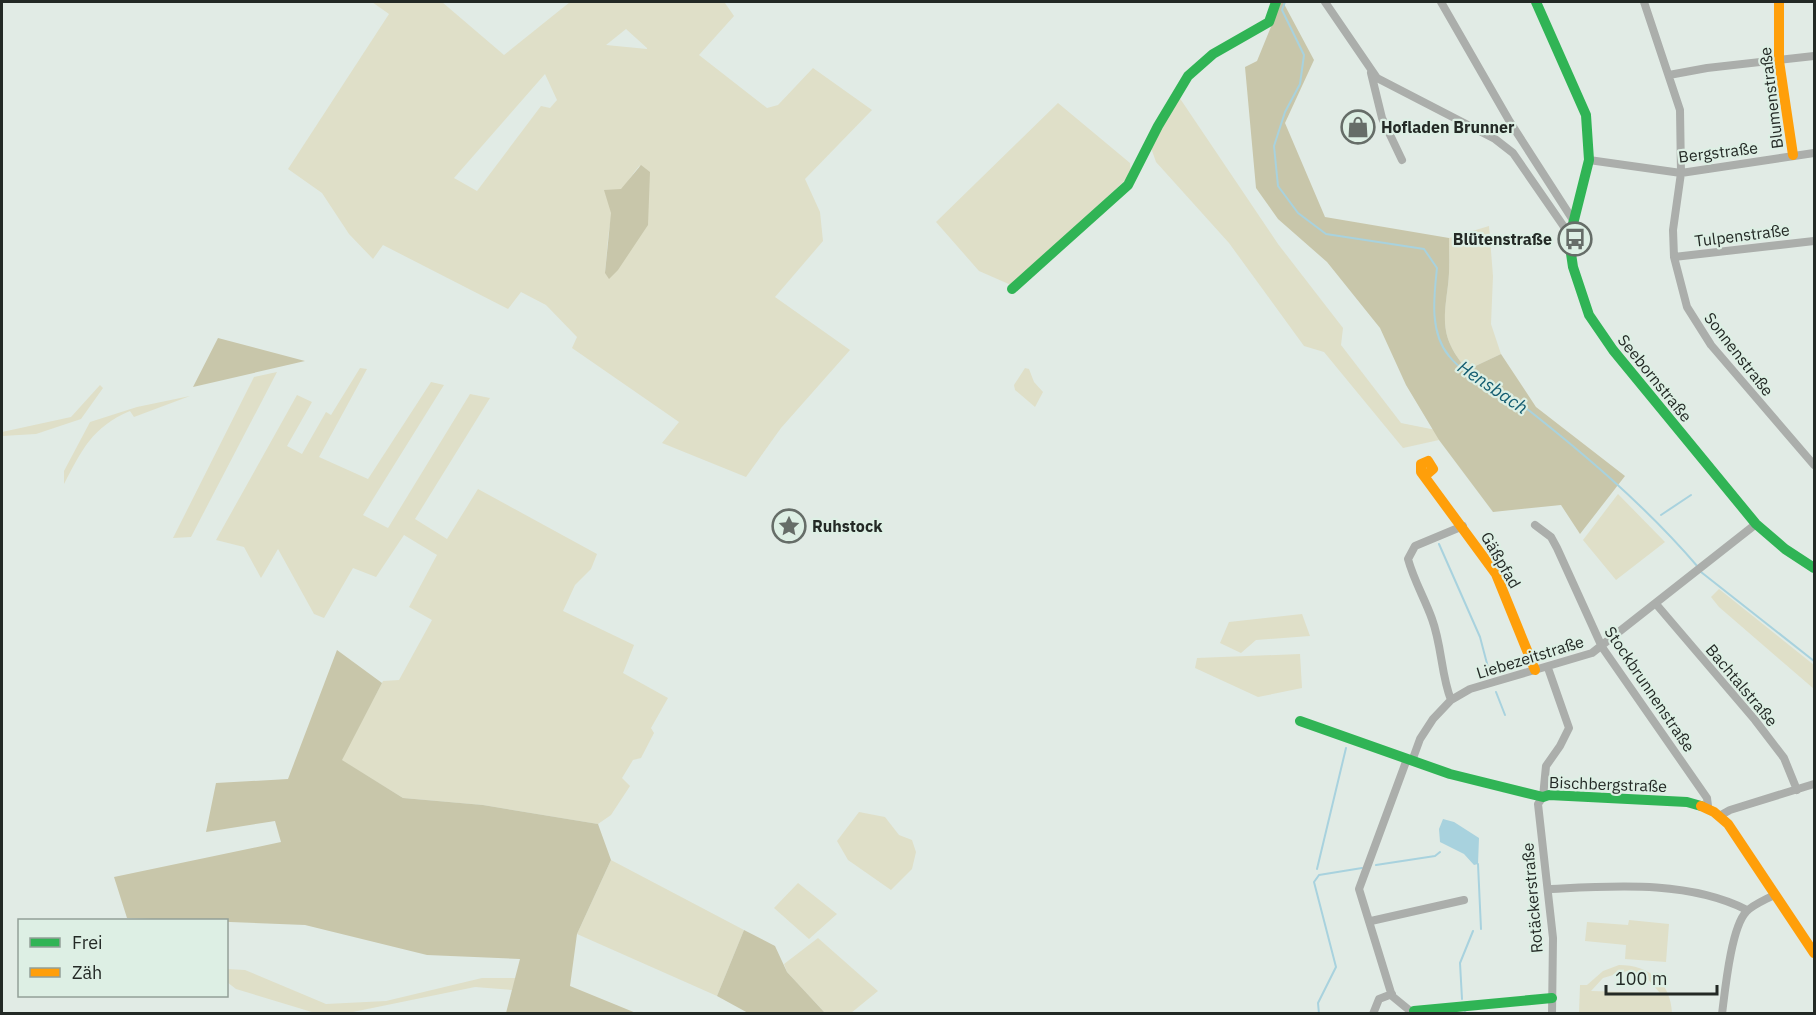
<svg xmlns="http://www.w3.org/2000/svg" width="1816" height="1015" viewBox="0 0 1816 1015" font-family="'IBM Plex Sans',sans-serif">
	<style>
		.green { fill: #dfdfc8; fill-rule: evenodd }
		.forest { fill: #c8c6aa }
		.water { fill: #a8d2de }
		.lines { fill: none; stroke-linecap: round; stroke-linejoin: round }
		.stream { stroke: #a8d2de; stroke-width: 2 }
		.street { stroke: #abaeab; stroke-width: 8 }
		.fast { stroke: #30b455; stroke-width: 10 }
		.slow { stroke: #ff9f0a; stroke-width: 10 }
		.labels { text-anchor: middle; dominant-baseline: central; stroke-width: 4.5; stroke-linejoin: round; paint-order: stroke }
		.street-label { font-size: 16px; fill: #232925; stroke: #ddefe4 }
		.poi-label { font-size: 16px; font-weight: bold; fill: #232925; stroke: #ddefe4; text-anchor: start }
		.water-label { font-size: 18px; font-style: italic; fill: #145d71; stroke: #ddefe4 }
	</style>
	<rect width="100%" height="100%" fill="#e1ebe5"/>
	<path class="green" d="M372 2H442L504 55 570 2H718L725 3 734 16 699 55 767 108 778 105 813 68 872 110 805 179 820 212 823 241 775 297 850 350 781 428 746 477 662 443 679 422 572 348 577 337 546 305 521 292 508 309 383 245 373 259 349 234 322 193 288 169 389 14ZM626 29 647 48V49L606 45ZM545 74 557 100 550 108 541 106 477 191 454 178ZM640 165 605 273C610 223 607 206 640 165Z
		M1179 97 1278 244 1343 328 1341 345 1401 423 1436 430 1439 440 1403 448 1324 352 1304 346 1229 243 1156 162 1150 145Z
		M1058 103 1130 163 1131 175 1011 285 979 271 936 222Z
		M1489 226 1493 276 1491 324 1501 354 1467 370C1441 338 1443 324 1448 285 1450 269 1449 254 1449 238Z
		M360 368 367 369 319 457 368 479 431 382 444 385 363 515 388 528 470 394 490 398 415 519 447 539 478 489 597 554 591 569 575 585 563 611 634 645 623 673 668 698 651 728 654 733 641 758 633 760 622 778 630 786 611 815 598 824 483 805 403 798 341 760 383 681 399 680 432 620 409 607 437 555 404 535 376 577 353 568 324 618 314 614 278 549 261 578 244 547 216 540 297 395 312 402 287 446 302 454 326 412 331 415Z
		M1025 368 1029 369 1034 382 1043 392 1035 407 1015 390 1014 385Z
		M277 372 191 537 173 538 254 377Z
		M100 385 103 388 81 419 36 434 2 436V432L71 417Z
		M190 396 134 417 130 411C92 427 82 450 64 484V471L90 422 137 407Z
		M1618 494 1665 542 1616 580 1583 540Z
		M1719 589 1814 665V689L1719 607 1711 597Z
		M1302 614 1310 636 1256 640 1241 653 1220 643 1229 622Z
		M1300 654 1302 688 1258 697 1195 668 1197 658Z
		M859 812 885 817 899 835 912 840 916 852 912 869 891 890 848 860 837 841Z
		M611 860 744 930 717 996 577 934Z
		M798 883 837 914 809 939 774 908Z
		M1629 920 1669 924 1666 962 1625 959 1626 945 1585 941 1587 922 1628 925Z
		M818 938 878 991 851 1013H825L787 972 784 964Z
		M1619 965C1649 965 1671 983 1672 1013H1579L1580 985H1587L1603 971ZM1627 971 1646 977 1660 993 1591 991 1603 978Z
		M227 969 245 970 326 1004 386 1001 482 978H516L512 990 475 987 343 1014 315 1013 236 989 227 982Z"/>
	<path class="forest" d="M1281 2H1283L1314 60 1285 123 1325 217 1449 238C1449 254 1450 269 1448 285 1443 324 1441 338 1467 370L1501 354 1536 407 1625 476 1580 534 1561 505 1493 512 1439 440 1406 385 1380 328 1327 262 1278 219 1256 188 1245 67 1257 61Z
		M641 165 650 172 648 225 618 270 609 279 605 273 611 213 604 190 621 189Z
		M218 338 305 361 193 387Z
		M337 650 382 683 342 760 403 798 483 805 598 824 611 860 577 934 570 986 636 1013H506L520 959 427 955 305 925 127 918 114 877 281 842 275 821 206 832 216 783 288 779Z
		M744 930 775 946 787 972 825 1013H748L717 996Z"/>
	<path class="water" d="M1443 819 1454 822 1479 838 1478 864 1474 865 1464 854 1440 842 1439 829Z"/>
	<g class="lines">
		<path class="stream" d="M1285 2 1282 10 1304 55 1300 84 1285 112 1274 146 1278 186 1298 213 1326 234 1424 249 1437 268C1434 296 1429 332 1449 356 1467 379 1495 384 1517 401 1581 451 1645 505 1698 567
			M1661 515 1691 495
			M1439 544 1480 637 1490 675
			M1701 572 1814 661
			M1496 692 1505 715
			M1478 864 1481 929
			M1376 865 1435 856 1440 852
			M1317 869 1346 748
			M1462 999 1460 963 1473 931
			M1465 1012V1014
			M1319 1014 1318 1003 1336 967 1314 882 1319 875 1362 868"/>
		<path class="street" d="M1325 2 1377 78 1495 139 1513 153 1569 234
			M1441 2 1510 122 1573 220
			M1644 2 1680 110 1681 173 1673 230 1674 257 1687 307 1711 345 1814 465
			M1371 73 1382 118 1402 160
			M1669 75 1707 68 1814 56
			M1589 160 1681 173 1814 153
			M1674 257 1814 241
			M1535 525 1551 537 1557 548 1602 647 1707 798 1708 806
			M1656 604 1755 720 1784 758 1797 790
			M1548 668 1569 728 1560 746 1546 766 1543 797 1538 804 1553 938 1552 1014
			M1451 700C1441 675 1442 646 1432 619 1425 599 1414 581 1408 559L1415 546 1463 526
			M1407 759 1359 889 1392 996 1414 1014
			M1412 761 1420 739 1433 719 1451 700 1470 689 1592 653 1756 524
			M1721 815 1730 810 1814 784
			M1549 889C1613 886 1688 880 1747 910
			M1371 921 1464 900
			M1373 1014 1379 999 1392 994
			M1722 1014C1725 991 1731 928 1746 912 1752 905 1765 900 1774 895"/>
		<path class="fast" d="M1536 2 1586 115 1589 160 1569 240 1573 267 1589 315 1613 350 1756 524 1785 549 1814 568
			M1012 289 1128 185 1158 126 1188 76 1213 54 1269 22 1276 2
			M1300 721 1450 774 1543 797 1549 795 1687 802 1701 806
			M1414 1011 1552 998"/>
		<path class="slow" d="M1779 2V61L1793 155
			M1426 475 1433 469 1428 461 1421 464V472L1496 574 1535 670
			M1701 806 1714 812 1728 824 1814 953"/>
	</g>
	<defs>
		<g id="shop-ring" transform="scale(1.725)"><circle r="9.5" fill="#ddefe4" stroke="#666d68" stroke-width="1.5"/><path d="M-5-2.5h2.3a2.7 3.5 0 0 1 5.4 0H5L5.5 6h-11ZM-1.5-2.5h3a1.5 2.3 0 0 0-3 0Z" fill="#666d68"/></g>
		<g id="bus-ring" transform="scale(1.725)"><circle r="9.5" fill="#ddefe4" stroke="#666d68" stroke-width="1.5"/><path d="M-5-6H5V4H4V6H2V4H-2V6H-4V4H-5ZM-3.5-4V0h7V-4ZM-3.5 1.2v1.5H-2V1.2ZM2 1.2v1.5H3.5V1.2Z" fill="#666d68"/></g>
		<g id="sight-ring" transform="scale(1.725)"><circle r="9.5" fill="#ddefe4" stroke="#666d68" stroke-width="1.5"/><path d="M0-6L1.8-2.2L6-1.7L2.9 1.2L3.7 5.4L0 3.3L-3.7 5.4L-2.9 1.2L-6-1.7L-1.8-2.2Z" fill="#666d68"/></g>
	</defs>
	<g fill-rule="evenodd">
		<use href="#shop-ring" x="1358" y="127"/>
		<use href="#bus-ring" x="1575" y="239"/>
		<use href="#sight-ring" x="789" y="526"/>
	</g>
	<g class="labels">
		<g class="street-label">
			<text transform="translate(1771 98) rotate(-97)">Blumenstraße</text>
			<text transform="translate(1718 152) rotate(-7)">Bergstraße</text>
			<text transform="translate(1742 235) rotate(-7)">Tulpenstraße</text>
			<text transform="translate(1739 354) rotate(52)">Sonnenstraße</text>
			<text transform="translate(1655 378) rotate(51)">Seebornstraße</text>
			<text transform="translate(1501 560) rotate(60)">Gäßpfad</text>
			<text transform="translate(1530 657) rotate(-17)">Liebezeitstraße</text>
			<text transform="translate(1742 685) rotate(50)">Bachtalstraße</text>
			<text transform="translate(1650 689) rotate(56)">Stockbrunnenstraße</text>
			<text transform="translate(1608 784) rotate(2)">Bischbergstraße</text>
			<text transform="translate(1532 898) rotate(-95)">Rotäckerstraße</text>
		</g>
		<g class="poi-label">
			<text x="1381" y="127">Hofladen Brunner</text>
			<text x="1552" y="239" text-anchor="end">Blütenstraße</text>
			<text x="812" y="526">Ruhstock</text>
		</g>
		<g class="water-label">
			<text transform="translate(1493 387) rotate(34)">Hensbach</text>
		</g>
	</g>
	<rect width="1816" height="1015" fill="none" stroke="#232925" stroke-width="6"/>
	<rect x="18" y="919" width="210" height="78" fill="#ddefe4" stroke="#93a098" stroke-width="1.5"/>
	<rect x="30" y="938" width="30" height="9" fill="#30b455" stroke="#93a098" stroke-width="1.5"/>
	<text x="72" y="949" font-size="18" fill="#232925">Frei</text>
	<rect x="30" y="968" width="30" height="9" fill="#ff9f0a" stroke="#93a098" stroke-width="1.5"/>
	<text x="72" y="979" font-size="18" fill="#232925">Zäh</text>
	<path d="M1606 985v9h111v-9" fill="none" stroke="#232925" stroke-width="3"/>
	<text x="1615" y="985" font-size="18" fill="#232925" stroke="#ddefe4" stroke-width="4.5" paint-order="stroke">100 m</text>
</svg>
